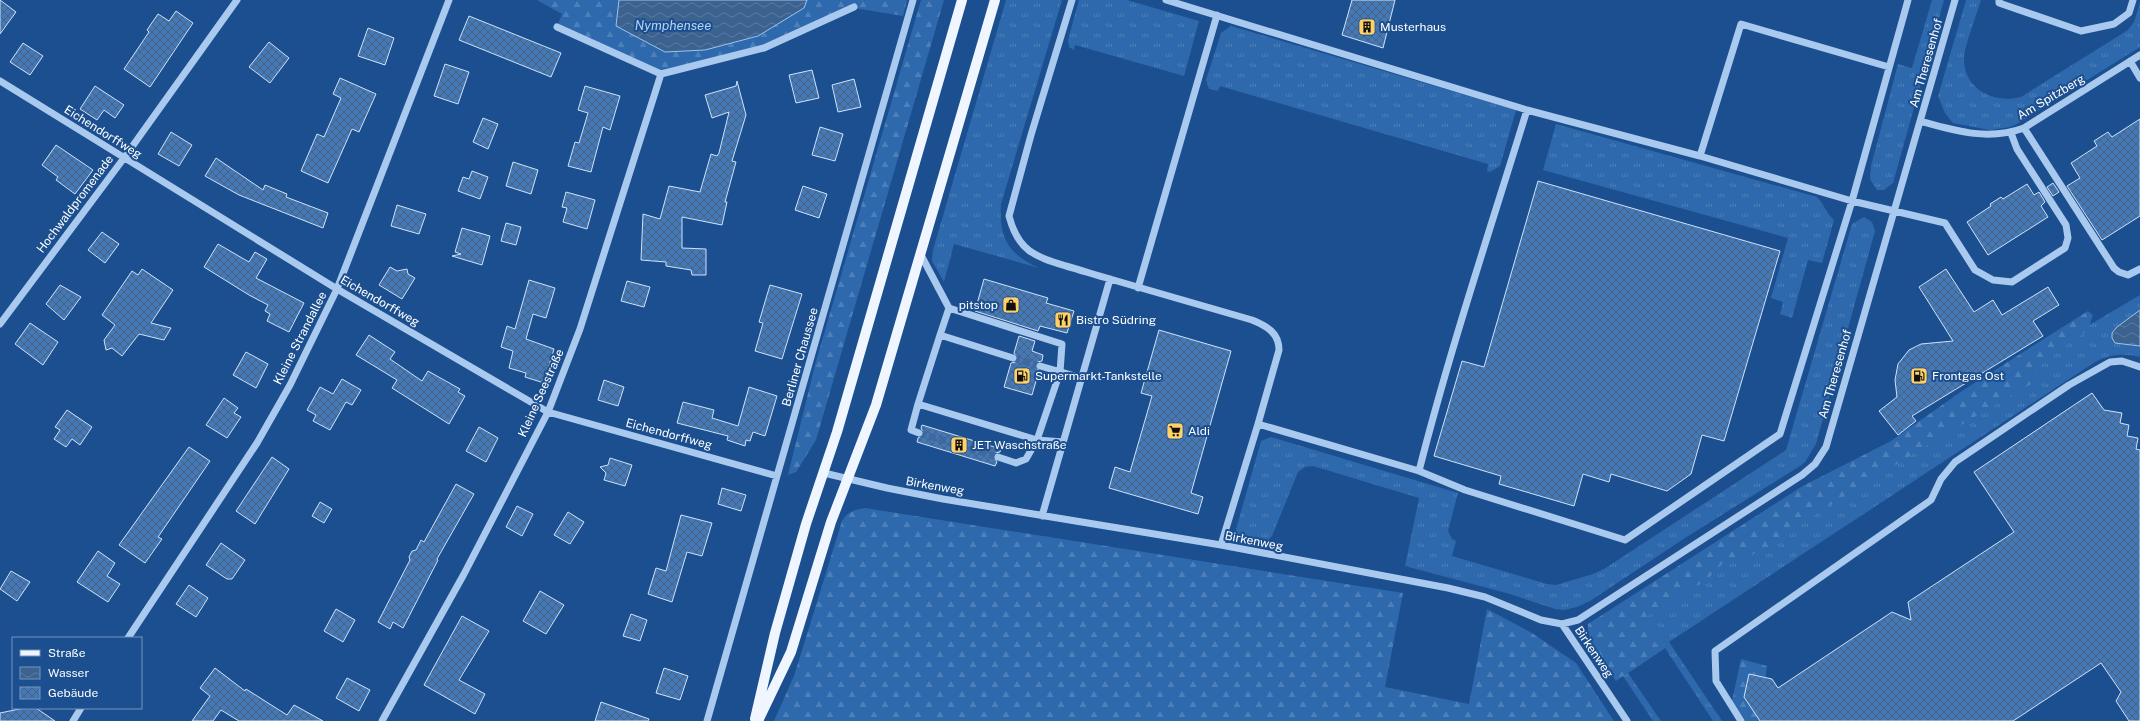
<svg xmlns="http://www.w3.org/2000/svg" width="2140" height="721" viewBox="0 0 2140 721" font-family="'Public Sans',sans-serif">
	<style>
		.grass { fill: url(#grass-tufts) }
		.forest { fill: url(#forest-firs) }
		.water { fill: url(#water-waves); stroke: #9cc4f0 }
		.building { fill: url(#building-cross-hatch); stroke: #cfe3fa }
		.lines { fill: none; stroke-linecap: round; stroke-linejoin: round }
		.minor-tunnel { stroke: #3d69a0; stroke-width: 7; stroke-dasharray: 7 3.5; stroke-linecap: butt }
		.minor { stroke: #a9c9ee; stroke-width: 7 }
		.major { stroke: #f0f6ff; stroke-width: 10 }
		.labels { text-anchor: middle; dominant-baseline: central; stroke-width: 4; stroke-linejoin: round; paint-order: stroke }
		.poi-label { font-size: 12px; fill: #fff; stroke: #1b4f8f; text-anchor: start }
		.street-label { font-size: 12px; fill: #fff; stroke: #1b4f8f }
		.water-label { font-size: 13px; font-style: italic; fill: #b5d3f5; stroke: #1b4f8f }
	</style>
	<defs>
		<pattern id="grass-tufts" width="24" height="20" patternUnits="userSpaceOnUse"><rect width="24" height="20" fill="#2e69ad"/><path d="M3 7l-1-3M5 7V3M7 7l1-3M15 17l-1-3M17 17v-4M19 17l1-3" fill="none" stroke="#4d80b9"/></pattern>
		<pattern id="forest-firs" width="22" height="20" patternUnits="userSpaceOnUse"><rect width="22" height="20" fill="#2e69ad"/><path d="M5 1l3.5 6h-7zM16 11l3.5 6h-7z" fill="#4d80b9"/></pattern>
		<pattern id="water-waves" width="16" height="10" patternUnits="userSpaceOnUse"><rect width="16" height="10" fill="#3c6290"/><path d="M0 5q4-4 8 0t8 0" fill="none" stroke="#597aa1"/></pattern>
		<pattern id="building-cross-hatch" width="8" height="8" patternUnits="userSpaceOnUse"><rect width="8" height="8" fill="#4478b7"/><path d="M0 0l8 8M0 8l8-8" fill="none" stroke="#486282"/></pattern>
	</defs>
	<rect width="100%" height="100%" fill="#1b4f8f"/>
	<path class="grass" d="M1006 0H1062L1001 204C999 238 1008 254 1039 268L954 244 944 282 932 261 933 250Z
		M1079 0H1127L1199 21 1184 76 1075 45 1074 50 1069 47 1068 40Z
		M1932 0H1944L1893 183 1884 190H1877L1870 179 1871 166 1898 64 1912 68Z
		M1966 0H1981C1977 14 1964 47 1964 59 1964 90 1995 104 2021 97L2128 30 2134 22 2140 3V47L2017 124 2010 127 1990 130 1953 123 1945 113 1938 96Z
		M1231 26 1516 110 1500 166 1490 172 1487 171 1488 164 1220 86 1218 91 1209 89 1206 80 1221 33Z
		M1556 124 1817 197C1824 204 1826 213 1834 220L1822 263 1808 260 1792 318 1780 314 1783 302 1771 298 1788 238 1543 170Z
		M1864 217 1872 222 1875 231 1816 444 1805 462 1800 466 1685 538 1590 601 1577 607 1564 610 1555 609 1510 594 1405 566 1419 498 1313 466 1305 467 1298 472 1272 536 1265 544C1251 547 1243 544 1235 533L1261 441 1271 437 1458 493 1448 531 1452 539 1456 541 1452 556 1547 584 1556 585 1593 574 1604 569 1786 450 1852 224Z
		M2140 295V310L2117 327 2115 343 2140 346V357C2123 353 2110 354 2095 362L1669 642 1722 721H1713L1665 648 1628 673 1661 721H1653L1623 676 1592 622 1803 486 1900 437Z"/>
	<path class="forest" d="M537 0H619L616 26 665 51 705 50 804 9 807 0H907L903 16 854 8 764 48 661 74 557 27 562 14Z
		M921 0H944L816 440 796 472 788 475 815 365Z
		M2088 311 2093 315 2088 330 2043 362 2031 384 1942 436 1785 533 1766 549 1759 550 1748 558 1725 561 1704 583 1690 588 1673 604 1658 608 1650 612 1647 620 1657 635 1655 644 1661 638 1665 648 1616 681C1606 667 1586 642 1588 624L1803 486 1891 441 1962 391Z
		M865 508 1403 593 1385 687 1469 704 1487 609 1532 633 1576 663 1614 721H774L794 676 842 521C848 511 855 510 865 508Z
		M1741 659 1767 666 1760 721H1745L1732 701Z"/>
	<path class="water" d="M619 0H807L804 8 758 36 705 50 665 52 616 26Z
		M2140 310V346L2115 343 2112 338V333L2117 327Z"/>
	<path class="building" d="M0 0 16 12 0 34Z
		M1352 0H1395L1383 48 1342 35Z
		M176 11 193 23 150 87 124 69 149 32 147 30 158 14 169 21Z
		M469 16 561 53 551 77 459 40Z
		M368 28 394 38 385 65 358 56Z
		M269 42 289 58 270 83 249 67Z
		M23 43 43 56 30 75 10 62Z
		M445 64 469 72 458 104 434 96Z
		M812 70 819 98 796 103 789 75Z
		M340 78 376 94 359 132 352 129 328 183 301 171 317 134 324 137 341 98 333 94Z
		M854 79 861 107 838 112 832 85Z
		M737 81 746 115 732 161 736 162 725 202H727L722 225 682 217V248L706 249V275H692L691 270 666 266V262L641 260 643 214 660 219 669 186 700 192 711 154 717 156 719 153 729 112 712 118 705 95 736 86Z
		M95 86 124 105 115 118 104 110 97 120 80 109Z
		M585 86 620 96 610 130 603 127 591 172 568 166 575 142 579 143 588 113 578 110Z
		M483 118 498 124 488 149 473 142Z
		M2140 119V216L2102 240 2067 186 2080 178 2071 163 2097 146 2094 141 2108 132 2112 137Z
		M820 127 843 134 835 161 812 155Z
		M171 132 192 145 179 166 158 154Z
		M56 145 93 170 75 194 56 180 58 177 42 165Z
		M216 158 263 190 265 185 287 194 286 197 328 213 323 228 239 195 205 176Z
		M513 162 538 170 531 194 506 186Z
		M472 171 488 177 480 199 458 191 463 177 469 179Z
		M1538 181 1780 251 1724 441 1702 435 1691 474 1667 491 1611 474 1609 482 1583 474 1574 506 1499 484 1501 476 1434 456 1462 361 1484 367Z
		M2053 183 2059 192 2053 196 2047 187Z
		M2027 184 2034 195 2039 192 2045 202 2041 206 2048 217 1988 255 1967 222 1991 206 1990 204 2001 197 2003 199Z
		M803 186 827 194 819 218 795 210Z
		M566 192 595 200 587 229 563 222 567 208 562 207Z
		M397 205 426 214 419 234 391 226Z
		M506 223 521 227 516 245 501 241Z
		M462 228 490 236 482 265 452 256 461 254 455 252Z
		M102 232 119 244 105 263 88 250Z
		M218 244 249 262 255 252 267 259 256 278 304 303 289 332 267 321 270 314 265 311 268 305 249 295 204 267Z
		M390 267 397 271 407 269 408 274 415 278 402 299 379 285Z
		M142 269 173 290 151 323 171 328 164 340 139 334 122 356 112 348 106 350 104 340 115 325 102 315 132 271 138 275Z
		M1946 269 1974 312 1993 300 2002 315 2048 287 2059 305 2033 321 2043 336 1912 416 1916 421 1898 435 1879 411 1897 397 1895 380 1898 364 1909 350 1921 344 1953 341 1919 287Z
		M984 279 1048 298 1046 303 1074 311 1067 333 1040 326 1038 331 975 311Z
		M529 280 555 288 546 318 533 314 526 339 554 349 544 383 525 377 526 373 509 368 513 351 501 347 507 326 515 329Z
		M627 281 650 287 644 307 621 301Z
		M60 285 81 297 64 320 46 304Z
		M770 285 802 294 782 359 755 351 763 323 759 322Z
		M30 323 58 342 43 365 15 344Z
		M1159 330 1231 351 1191 493 1203 497 1198 514 1109 488 1115 467 1130 472 1152 396 1141 393Z
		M369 335 395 352 390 359 422 381 428 371 460 389 458 392 465 396 449 424 392 388 397 380 356 355Z
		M1019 336 1035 341 1032 351 1043 355 1042 361 1037 362 1035 365 1039 371 1032 395 1004 387 1011 363 1016 362 1018 359 1014 353Z
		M246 352 268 364 256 388 233 375Z
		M342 379 361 390 352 405 346 402 330 430 313 421 316 415 307 410 320 387 333 394Z
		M604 380 624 387 618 406 598 400Z
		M749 387 777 396 765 436 753 432 750 441 746 440 745 446 727 440 728 436 677 423 683 402 714 410 712 418 738 426Z
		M2092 393 2104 410 2122 413 2120 423 2129 425 2127 436 2138 438 2136 449 2140 450V721H2129L2116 701 2121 692 2101 663 2013 721H1760L1744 697 1749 674 1772 679 1778 688 1892 612 1911 620 1908 602 2014 532 1974 472Z
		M224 398 238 408 234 413 241 417 227 438 206 425Z
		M67 410 92 427 80 445 72 439 66 447 54 439 60 430 55 427Z
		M922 425 1001 449 1000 452 995 453 993 456 997 462 995 466 917 442 918 438 924 434 921 428Z
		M479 427 498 438 486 462 466 451Z
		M189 447 210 461 158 537 162 539 145 563 119 545Z
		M272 457 289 469 255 524 236 511Z
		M610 458 632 465 625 486 604 480 606 473 600 467 608 465Z
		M456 484 474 494 437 559 438 560 403 628 393 622 390 629 378 622 410 560 409 557 412 551 416 550 421 540 424 542Z
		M722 488 746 495 741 511 718 504Z
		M320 502 332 509 324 523 312 516Z
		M517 506 533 514 522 536 506 527Z
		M568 512 584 522 570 544 554 535Z
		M681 515 712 523 702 556 687 552 672 602 648 594 656 568 666 571Z
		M221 543 245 560 232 579H227L206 565Z
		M98 551 115 563 107 576 120 584 108 602 77 582Z
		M11 571 30 582 17 601 0 589Z
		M189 585 208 598 196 617 176 604Z
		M540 591 564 605 546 634 523 621Z
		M336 609 355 620 343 642 324 631Z
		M631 614 647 620 640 641 623 636Z
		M462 616 489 631 459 680 485 694 475 714 424 685Z
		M215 668 245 691 246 689 287 715 294 705 323 721H239L221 710 213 721H192L210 696 200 688Z
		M664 668 688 676 680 700 656 693Z
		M347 678 370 690 359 711 336 698Z
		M601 702 649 719 648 721H595Z
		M24 708H36L55 721H0V713Z"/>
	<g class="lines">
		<path class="minor-tunnel" d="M1013 358 1040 366
			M919 433 998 457"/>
		<path class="minor" d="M1072 0 1031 135 1009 216C1018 251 1034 256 1066 266 1081 270 1095 275 1110 279
			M1166 0 1527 110 1700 156 1852 201 1945 223 1975 270 1993 280 2012 282 2065 248 2068 238 2066 225 2017 149 2011 133
			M1999 0V3L2081 31 2114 24 2129 13 2133 0
			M557 27 661 74 764 48 854 7
			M2130 61 2140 78
			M0 81 337 289 548 412 777 476
			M1920 121C1956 131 1988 141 2024 128L2140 55
			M2024 128 2114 268 2119 272 2128 275 2140 269
			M1700 156 1741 24 1889 67
			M921 255 949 308 940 335 1013 358
			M1138 288 1217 15
			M949 308 1062 344 1060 372 1037 440 1026 459 1016 463 998 457
			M0 324 124 158 237 0
			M940 335 918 404 1037 440 1063 442
			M1040 366 1082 378
			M918 404 911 430 919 433
			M1419 471C1450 349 1490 230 1527 110
			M824 473 887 488 943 499 1221 545 1448 588 1485 597 1541 620 1562 624 1627 721
			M1042 516 1110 279 1252 320C1267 326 1279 333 1279 350L1258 424 1419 471 1465 490 1625 540 1780 434 1852 201 1908 0
			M1221 545 1258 424
			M1562 624 1578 620 1802 475 1815 464 1826 447 1955 0
			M128 638 257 443 290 385 337 289 449 0
			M73 721 81 708
			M382 721 464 574 548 412 580 329 661 74
			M707 721 913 0
			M1741 721 1716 681 1715 651 1931 500 1941 479 1955 462 2069 385 2110 362 2122 361 2140 367"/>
		<path class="major" d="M755 719 775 633 806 524 837 432 962 0
			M758 721 791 652 831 522 876 405 995 0"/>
	</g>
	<defs>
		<g id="building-square" transform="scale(0.9)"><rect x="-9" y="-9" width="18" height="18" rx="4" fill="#ffd166" stroke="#1b4f8f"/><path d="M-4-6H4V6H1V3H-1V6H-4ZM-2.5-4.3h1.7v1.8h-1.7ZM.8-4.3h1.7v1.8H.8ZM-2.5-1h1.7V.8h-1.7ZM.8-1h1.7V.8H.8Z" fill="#111"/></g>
		<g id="shop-square" transform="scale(0.9)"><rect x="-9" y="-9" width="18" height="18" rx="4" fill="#ffd166" stroke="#1b4f8f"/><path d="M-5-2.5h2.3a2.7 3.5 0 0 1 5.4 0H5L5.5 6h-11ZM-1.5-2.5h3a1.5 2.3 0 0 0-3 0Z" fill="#111"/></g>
		<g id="restaurant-square" transform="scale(0.9)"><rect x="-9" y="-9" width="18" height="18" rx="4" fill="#ffd166" stroke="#1b4f8f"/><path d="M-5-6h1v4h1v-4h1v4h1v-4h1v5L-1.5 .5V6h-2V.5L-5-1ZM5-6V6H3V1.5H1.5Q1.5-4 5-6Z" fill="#111"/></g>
		<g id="fuel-square" transform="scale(0.9)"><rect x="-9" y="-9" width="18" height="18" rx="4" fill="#ffd166" stroke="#1b4f8f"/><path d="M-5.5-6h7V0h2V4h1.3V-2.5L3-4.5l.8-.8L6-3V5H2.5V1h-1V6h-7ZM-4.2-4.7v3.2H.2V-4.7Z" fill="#111"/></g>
		<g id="supermarket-square" transform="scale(0.9)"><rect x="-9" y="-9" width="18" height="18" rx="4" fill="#ffd166" stroke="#1b4f8f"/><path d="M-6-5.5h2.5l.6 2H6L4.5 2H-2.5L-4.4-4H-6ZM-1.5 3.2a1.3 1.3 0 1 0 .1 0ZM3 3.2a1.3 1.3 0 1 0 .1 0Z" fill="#111"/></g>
	</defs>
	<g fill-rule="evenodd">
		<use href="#building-square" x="1367" y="27"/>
		<use href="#shop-square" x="1011" y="305"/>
		<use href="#restaurant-square" x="1063" y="320"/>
		<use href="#fuel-square" x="1022" y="376"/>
		<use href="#fuel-square" x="1919" y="376"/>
		<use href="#supermarket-square" x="1175" y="431"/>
		<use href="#building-square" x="959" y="445"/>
	</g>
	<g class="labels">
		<g class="poi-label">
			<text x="1380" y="27">Musterhaus</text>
			<text x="998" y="305" text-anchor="end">pitstop</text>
			<text x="1076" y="320">Bistro Südring</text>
			<text x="1035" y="376">Supermarkt-Tankstelle</text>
			<text x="1932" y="376">Frontgas Ost</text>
			<text x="1188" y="431">Aldi</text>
			<text x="972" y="445">JET Waschstraße</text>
		</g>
		<g class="street-label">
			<text transform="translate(1926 63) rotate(-74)">Am Theresenhof</text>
			<text transform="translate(2051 97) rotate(-31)">Am Spitzberg</text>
			<text transform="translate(103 132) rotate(32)">Eichendorffweg</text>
			<text transform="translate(75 204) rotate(-53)">Hochwaldpromenade</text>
			<text transform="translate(380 301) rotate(30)">Eichendorffweg</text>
			<text transform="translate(300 338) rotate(-63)">Kleine Strandallee</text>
			<text transform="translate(800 357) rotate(-74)">Berliner Chaussee</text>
			<text transform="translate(1835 374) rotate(-74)">Am Theresenhof</text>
			<text transform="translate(541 393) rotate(-66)">Kleine Seestraße</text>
			<text transform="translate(669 434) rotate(15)">Eichendorffweg</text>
			<text transform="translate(935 486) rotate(10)">Birkenweg</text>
			<text transform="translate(1254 541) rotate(11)">Birkenweg</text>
			<text transform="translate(1594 652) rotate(56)">Birkenweg</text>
		</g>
		<g class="water-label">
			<text x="673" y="25">Nymphensee</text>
		</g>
	</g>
	<rect x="12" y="637" width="130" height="72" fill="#1b4f8f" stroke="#7695bc"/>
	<rect x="20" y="650" width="20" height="6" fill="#f0f6ff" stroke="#7695bc"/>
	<text x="48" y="657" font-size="12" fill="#ffffff">Straße</text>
	<rect x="20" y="667" width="20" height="12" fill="url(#water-waves)" stroke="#7695bc"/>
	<text x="48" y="677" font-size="12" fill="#ffffff">Wasser</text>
	<rect x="20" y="687" width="20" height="12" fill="url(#building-cross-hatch)" stroke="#7695bc"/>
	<text x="48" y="697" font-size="12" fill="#ffffff">Gebäude</text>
</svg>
